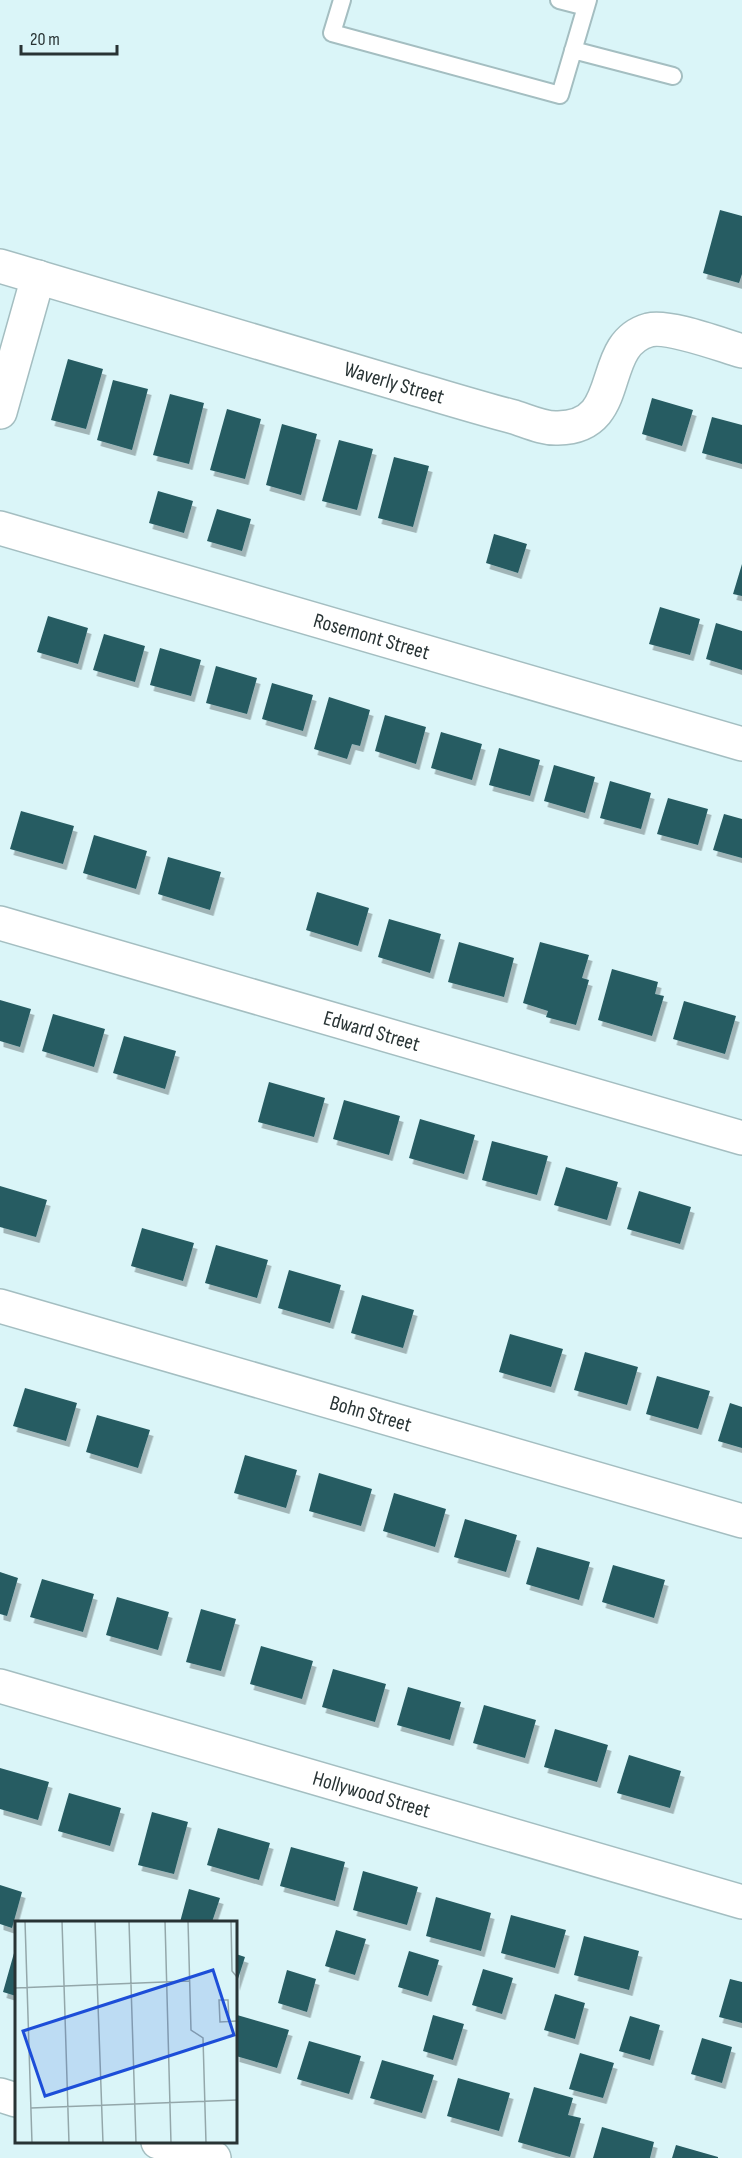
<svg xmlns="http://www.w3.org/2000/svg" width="742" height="2158" viewBox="0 0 742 2158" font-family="'Sofia Sans Condensed',sans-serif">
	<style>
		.building { fill: #265c62; filter: url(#shadow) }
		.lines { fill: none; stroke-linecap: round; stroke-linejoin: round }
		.lane-casing { stroke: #a4bec1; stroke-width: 20 }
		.street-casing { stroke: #a4bec1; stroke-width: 36 }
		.secondary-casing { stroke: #a4bec1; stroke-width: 36 }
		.lane { stroke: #fff; stroke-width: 16 }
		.street { stroke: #fff; stroke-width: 33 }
		.secondary { stroke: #fff; stroke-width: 33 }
		.labels { text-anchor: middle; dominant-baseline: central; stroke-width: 6; stroke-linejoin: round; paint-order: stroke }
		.street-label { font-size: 21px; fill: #283334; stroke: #daf5f8 }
		.inset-road { fill: none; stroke: #93a7aa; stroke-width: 1.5 }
		.view { fill: #1d4ed8; fill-opacity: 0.15; stroke: #1d4ed8; stroke-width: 3 }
		.inset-edge { fill: none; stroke: #283334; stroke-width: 3 }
	</style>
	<defs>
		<filter id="shadow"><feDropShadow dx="3.5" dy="6" stdDeviation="0" flood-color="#0004"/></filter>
	</defs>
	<rect width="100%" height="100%" fill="#daf5f8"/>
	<path class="building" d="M720 210 742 216V274L739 283 703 273Z
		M68 359 103 369 86 429 51 420Z
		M113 380 148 389 132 450 97 440Z
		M170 394 204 403 189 464 153 455Z
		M652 398 693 410 682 446 642 434Z
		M227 409 261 419 245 479 210 470Z
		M712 417 742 425V464L702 453Z
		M282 424 317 434 301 495 266 485Z
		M339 440 373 449 357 510 322 501Z
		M394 457 429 466 413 527 378 518Z
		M158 491 193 501 184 533 149 523Z
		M217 509 251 519 242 551 207 541Z
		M494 534 527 544 518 573 486 563Z
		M742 564V596L733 594Z
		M660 607 700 619 690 655 649 644Z
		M48 616 88 628 78 664 37 652Z
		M716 623 742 631V670L706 659Z
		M104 634 145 646 135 682 93 670Z
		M160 648 201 660 191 696 150 685Z
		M216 666 257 678 247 714 206 703Z
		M272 683 313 695 303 731 262 719Z
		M329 697 370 710 360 746 352 744 347 759 314 749Z
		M385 715 426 727 416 764 375 751Z
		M441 732 482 744 472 780 431 768Z
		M499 748 540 760 530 796 489 785Z
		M554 765 595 777 585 813 544 801Z
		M610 781 651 793 641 829 600 818Z
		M668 798 708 809 698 845 657 834Z
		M21 811 74 826 63 864 10 849Z
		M724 814 742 819V858L713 850Z
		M94 835 147 851 136 889 83 873Z
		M168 857 221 872 210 910 158 894Z
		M317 892 369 908 358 946 306 930Z
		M389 919 441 934 430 973 378 957Z
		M459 942 514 958 504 997 448 982Z
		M540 942 589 955 582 978 589 980 576 1025 546 1017 548 1011 523 1003Z
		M612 969 658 982 655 994 664 996 652 1036 598 1020Z
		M0 1000 31 1009 20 1047 0 1041Z
		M684 1001 736 1016 725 1054 673 1039Z
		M53 1014 105 1029 94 1067 42 1051Z
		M124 1036 176 1051 165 1089 113 1073Z
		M269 1082 325 1098 314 1137 258 1122Z
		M344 1100 400 1116 389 1155 333 1139Z
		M420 1119 475 1135 464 1174 409 1158Z
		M492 1141 548 1156 537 1195 482 1180Z
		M566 1167 618 1182 607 1220 554 1205Z
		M0 1186 47 1200 36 1237 0 1227Z
		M639 1191 691 1207 680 1244 627 1229Z
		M142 1228 194 1243 183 1281 131 1266Z
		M216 1245 268 1260 257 1298 205 1283Z
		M289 1270 341 1285 330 1323 278 1308Z
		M362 1295 414 1310 403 1348 351 1333Z
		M510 1334 563 1349 551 1387 499 1372Z
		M585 1352 638 1367 627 1405 574 1390Z
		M657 1376 710 1391 698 1429 646 1414Z
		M25 1388 77 1403 66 1441 13 1426Z
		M730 1403 742 1407V1448L718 1441Z
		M97 1415 150 1430 138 1468 86 1452Z
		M245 1455 297 1470 286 1508 234 1493Z
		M319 1473 372 1489 361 1526 309 1511Z
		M394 1493 446 1509 435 1547 383 1531Z
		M465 1519 517 1535 506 1572 454 1557Z
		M537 1547 590 1562 579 1600 526 1584Z
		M613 1565 665 1580 654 1618 602 1602Z
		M0 1572 18 1578 7 1616 0 1614Z
		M42 1579 94 1594 83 1632 30 1617Z
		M117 1597 169 1612 158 1650 106 1635Z
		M201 1609 236 1619 221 1671 186 1662Z
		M261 1646 313 1661 302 1699 250 1684Z
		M333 1669 386 1684 375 1722 322 1707Z
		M408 1687 461 1702 450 1740 397 1725Z
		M484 1705 536 1720 525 1758 473 1743Z
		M555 1729 608 1745 597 1782 544 1767Z
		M629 1755 681 1771 670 1808 617 1793Z
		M0 1768 49 1782 38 1820 0 1809Z
		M69 1793 121 1808 110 1846 58 1831Z
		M152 1812 188 1822 174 1874 138 1865Z
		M218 1828 270 1843 259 1880 207 1865Z
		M291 1847 345 1862 335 1901 280 1886Z
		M363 1871 418 1887 407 1925 353 1910Z
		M0 1885 22 1892 12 1928 0 1924Z
		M189 1889 220 1898 212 1922H180Z
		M436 1897 491 1913 481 1951 426 1936Z
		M511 1915 566 1930 555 1968 501 1953Z
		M336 1930 366 1939 355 1975 325 1966Z
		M584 1936 639 1951 629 1990 574 1975Z
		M16 1946V1996L3 1992Z
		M409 1951 439 1960 428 1996 398 1987Z
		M236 1954 245 1957 236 1985Z
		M483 1969 513 1978 502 2014 472 2005Z
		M287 1970 316 1979 307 2012 278 2003Z
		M730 1979 742 1982V2023L719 2017Z
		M555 1994 585 2003 575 2039 544 2030Z
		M237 2015 289 2030 277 2068 236 2056Z
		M433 2015 464 2024 453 2060 423 2051Z
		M630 2016 660 2025 650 2060 619 2051Z
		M702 2038 732 2047 722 2083 691 2074Z
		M309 2041 361 2056 349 2094 297 2079Z
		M580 2053 614 2063 603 2098 569 2089Z
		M382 2060 434 2075 422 2113 370 2098Z
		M458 2078 510 2093 499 2131 447 2116Z
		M534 2087 573 2098 568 2115 581 2118 570 2157 518 2142Z
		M602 2127 654 2142 650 2158H593Z
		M676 2145 718 2157V2158H672Z"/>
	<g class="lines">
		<g class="lane-casing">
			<path id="lane" d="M342 0 332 33 560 95 588 0
				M559 0 586 7
				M573 50 673 76"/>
		</g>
		<g class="street-casing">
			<g id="street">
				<path id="s1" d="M0 266C137 306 273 347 409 387 444 397 479 408 514 417 527 421 544 429 558 428 628 427 595 345 649 330 669 325 721 345 742 351"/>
				<path d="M0 412 38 277"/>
				<path id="s2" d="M0 528 742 744"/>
				<path id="s3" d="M0 923 742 1138"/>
				<path id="s4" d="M0 1306 742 1521"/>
				<path id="s5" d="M0 1686 742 1902"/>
			</g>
		</g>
		<g class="secondary-casing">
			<path id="secondary" d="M0 2095 16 2100
				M158 2142 214 2158"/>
		</g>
		<use href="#lane" class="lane"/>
		<use href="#street" class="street"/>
		<use href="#secondary" class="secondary"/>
	</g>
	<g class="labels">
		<g class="street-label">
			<text stroke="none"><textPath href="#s1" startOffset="411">Waverly Street</textPath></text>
			<text stroke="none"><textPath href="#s2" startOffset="387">Rosemont Street</textPath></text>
			<text stroke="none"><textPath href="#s3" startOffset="387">Edward Street</textPath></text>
			<text stroke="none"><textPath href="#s4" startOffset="386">Bohn Street</textPath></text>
			<text stroke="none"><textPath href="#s5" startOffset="387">Hollywood Street</textPath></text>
		</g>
	</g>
	<g transform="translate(15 1921)">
		<rect width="222" height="222" fill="#daf5f8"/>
		<path class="inset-road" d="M10 0 17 222M47 0 54 222M80 0 88 222M114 0 121 222M150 0 156 222M173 0 176 109 188 117 191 222M216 0 217 50 222 56M0 67 174 60M214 100 213 79H204L205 101 222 100M16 187 222 179"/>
		<path class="view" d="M198 49 219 114 30 175 8 110Z"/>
		<rect width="222" height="222" class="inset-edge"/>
	</g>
	<path d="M21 45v9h96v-9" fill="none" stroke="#283334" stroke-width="3"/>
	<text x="30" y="45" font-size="18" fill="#283334" stroke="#daf5f8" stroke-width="4.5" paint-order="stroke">20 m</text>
</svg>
